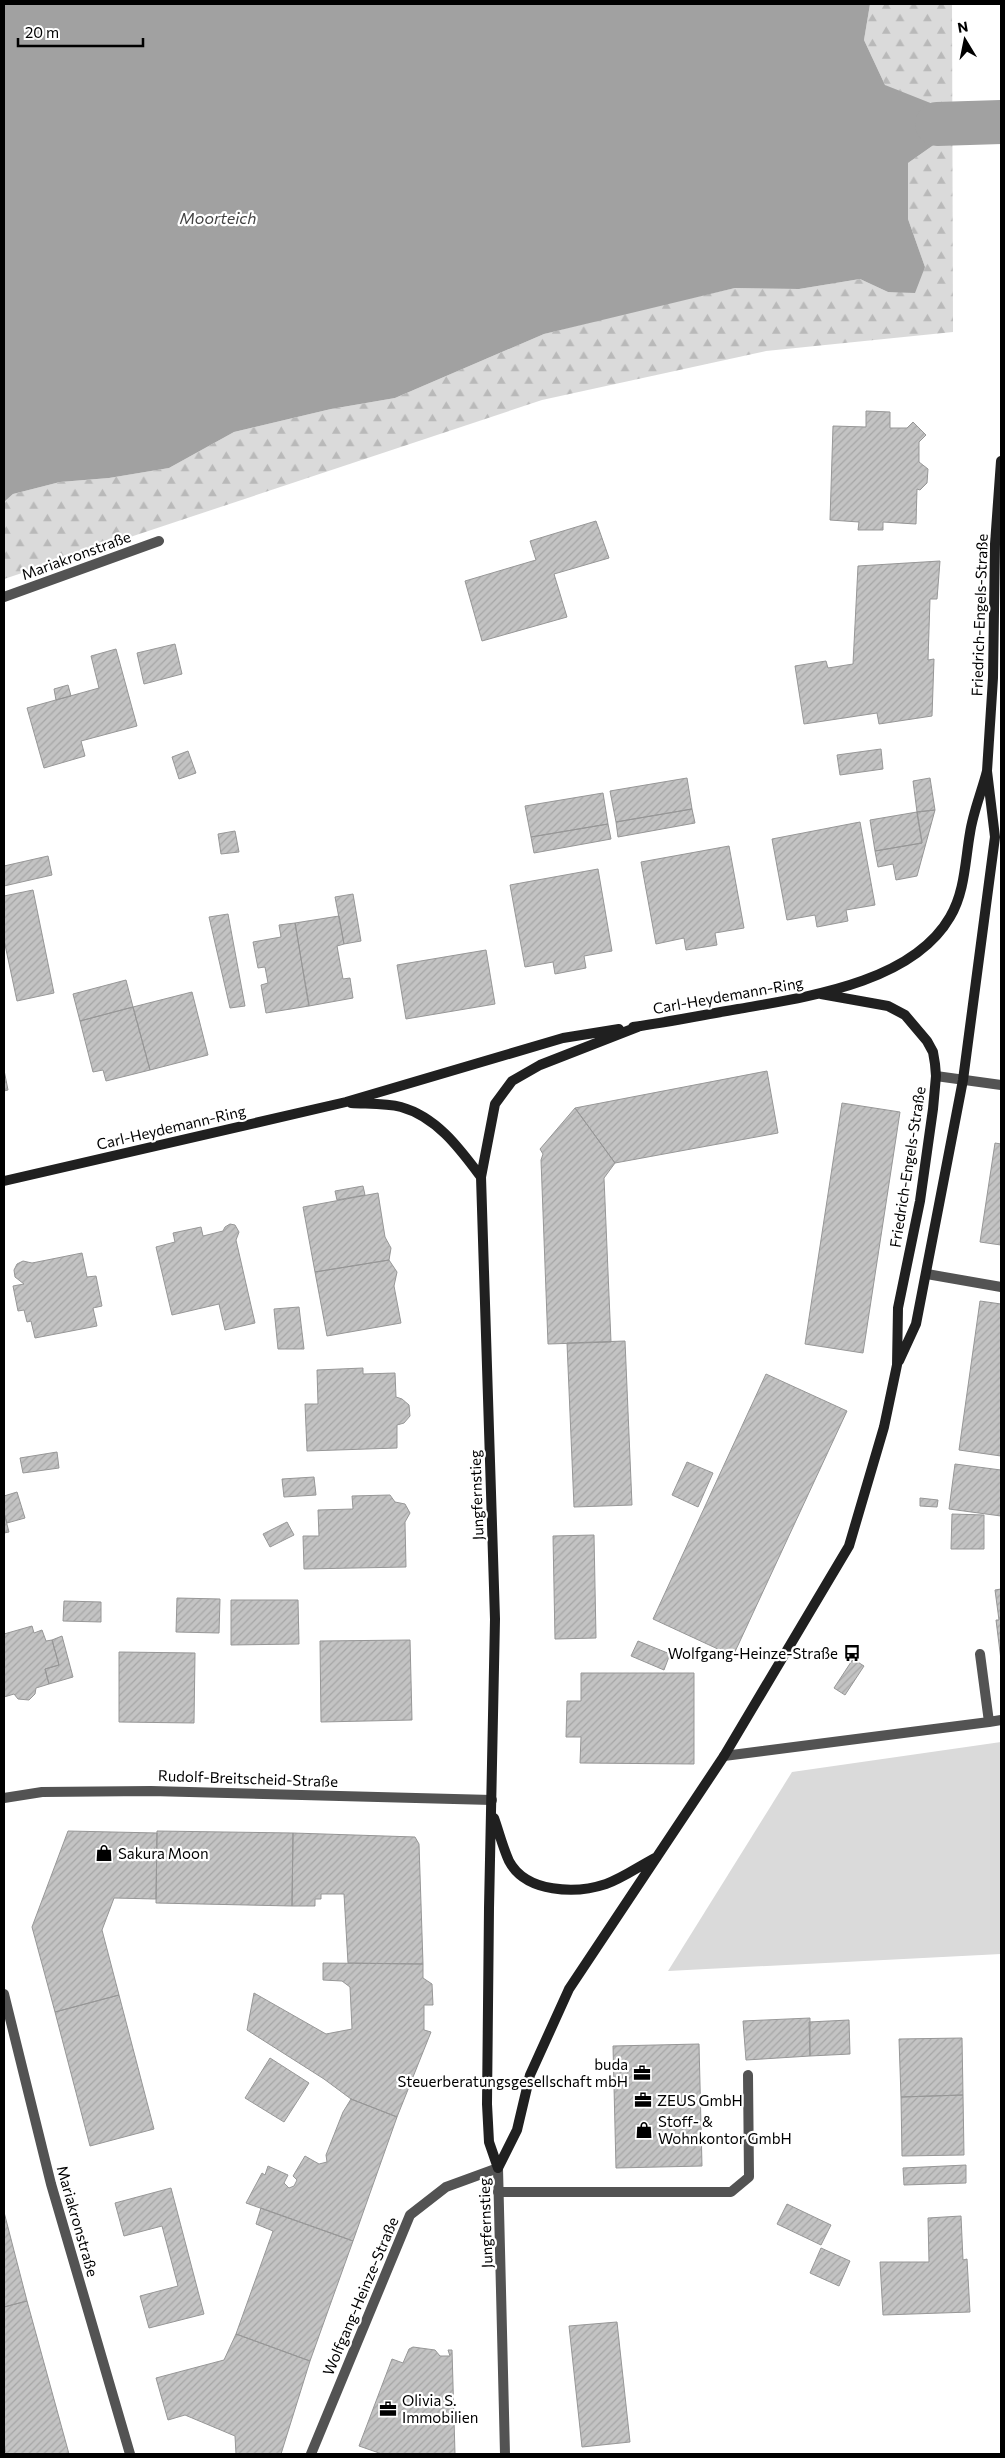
<svg xmlns="http://www.w3.org/2000/svg" width="1005" height="2458" viewBox="0 0 1005 2458" font-family="Commissioner,sans-serif">
	<style>
		.green { fill: #dadada }
		.forest { fill: url(#forest-firs) }
		.water { fill: #a1a1a1 }
		.lines { fill: none; stroke-linecap: round; stroke-linejoin: round }
		.canal { stroke: #a1a1a1; stroke-width: 44 }
		.building { fill: url(#building-hatch); stroke: #979797 }
		.lane { stroke: #535353; stroke-width: 10 }
		.street { stroke: #535353; stroke-width: 10 }
		.secondary { stroke: #202020; stroke-width: 10 }
		.labels { text-anchor: middle; dominant-baseline: central; stroke-width: 4.5; stroke-linejoin: round; paint-order: stroke }
		.street-label { font-size: 15px; fill: #000; stroke: #fff }
		.poi-label { font-size: 15px; fill: #000; stroke: #fff; text-anchor: start }
		.water-label { font-size: 16px; font-style: italic; fill: #424242; stroke: #fff }
	</style>
	<defs>
		<pattern id="forest-firs" width="22" height="20" patternUnits="userSpaceOnUse" patternTransform="scale(1.25)"><rect width="22" height="20" fill="#dadada"/><path d="M5 1l3.5 6h-7zM16 11l3.5 6h-7z" fill="#b9b9b9"/></pattern>
		<pattern id="building-hatch" width="6" height="6" patternUnits="userSpaceOnUse" patternTransform="scale(1.25)"><rect width="6" height="6" fill="#c3c3c3"/><path d="M-1 1l2-2M0 6l6-6M5 7l2-2" fill="none" stroke="#a6a6a6"/></pattern>
	</defs>
	<rect width="100%" height="100%" fill="#fff"/>
	<path class="green" d="M1001 1742V1954L668 1971 792 1772Z"/>
	<path class="forest" d="M870 4H952L953 332 766 351 542 400 4 579V502L13 494 60 482 109 478 169 468 234 432 331 409 395 398 544 334 634 311 735 288 799 289 860 279 888 292 925 267 908 219V163L935 144 885 85 864 40Z"/>
	<path class="water" d="M4 4H870L864 40 885 85 938 106 935 144 908 163V219L925 267 915 293 888 292 860 279 799 289 735 288 544 334 395 398 331 409 234 432 169 468 109 478 60 482 13 494 4 502Z"/>
	<g class="lines">
		<path class="canal" d="M937 124 1001 122"/>
	</g>
	<path class="building" d="M866 411 890 412V428H907L913 422 926 435 919 442V462L928 469 927 483 920 490 917 489 916 524 883 522V530H858L859 522 830 520 833 426 866 427Z
		M596 521 609 558 554 574 567 617 482 641 465 581 536 560 530 541Z
		M940 561 937 599H930L928 660 934 659 932 716 879 724 877 713 804 724 795 666 826 661 828 668 853 664 858 566Z
		M175 644 182 674 144 684 137 653Z
		M116 649 137 726 81 741 85 756 44 768 27 708 99 688 91 656Z
		M68 685 71 696 56 700 54 689Z
		M881 749 883 769 840 775 837 755Z
		M188 751 196 773 179 779 172 757Z
		M687 778 692 809 616 822 610 791Z
		M930 778 935 810 917 812 913 781Z
		M603 793 608 824 531 837 525 806Z
		M692 809 695 823 618 837 616 822Z
		M935 810 917 876 896 880 893 864 878 867 875 851 922 843 917 812Z
		M917 812 922 843 875 851 870 820Z
		M860 822 875 905 846 910 848 921 817 927 815 915 787 920 772 839Z
		M608 824 611 839 534 853 531 837Z
		M235 831 239 852 221 854 218 834Z
		M729 846 744 928 715 933 717 945 686 950 684 938 656 944 641 862Z
		M48 856 52 875 4 886V866Z
		M598 869 612 951 584 956 586 968 555 974 553 962 525 967 510 885Z
		M33 890 54 993 17 1001 4 940V896Z
		M353 894 361 941 344 944 335 897Z
		M228 914 245 1006 230 1008 209 917Z
		M339 916 344 944 337 946 343 979 350 978 353 998 309 1006 295 923Z
		M295 923 309 1006 266 1013 261 985 268 983 265 967 258 968 253 942 281 937 279 925Z
		M486 950 495 1004 406 1019 397 965Z
		M126 980 133 1007 80 1021 73 994Z
		M192 992 208 1055 150 1070 133 1007Z
		M133 1007 150 1070 106 1081 103 1070 93 1072 80 1021Z
		M4 1070 8 1090 4 1091Z
		M767 1071 778 1133 615 1163 575 1108Z
		M842 1103 900 1112 863 1353 805 1344Z
		M575 1108 615 1163 604 1178 611 1342 548 1344 541 1160 543 1154 540 1149Z
		M995 1143 1001 1144V1245L980 1242Z
		M363 1186 365 1195 337 1200 335 1191Z
		M378 1193 385 1237 391 1248 389 1260 315 1272 303 1207Z
		M230 1224 235 1225 239 1232 236 1240 255 1323 225 1330 219 1304 172 1315 156 1247 175 1242 173 1233 201 1227 203 1236 223 1231 225 1227Z
		M82 1253 87 1277 96 1276 102 1306 93 1308 97 1326 35 1338 31 1321 27 1322 24 1310 18 1311 13 1286 24 1284 15 1277 14 1270 17 1264 23 1261 32 1263Z
		M389 1260 397 1272 394 1286 401 1323 327 1336 315 1272Z
		M980 1301 1001 1304V1456L959 1450Z
		M299 1307 304 1349H278L274 1309Z
		M625 1341 632 1505 574 1507 567 1343Z
		M363 1368V1374L395 1373 396 1397 402 1399 409 1405 410 1416 404 1423 397 1425V1448L307 1451 305 1404H318L317 1370Z
		M766 1374 847 1411 733 1656 653 1619Z
		M57 1452 59 1468 23 1473 20 1458Z
		M687 1462 713 1473 698 1507 672 1495Z
		M955 1464 1001 1470V1516L949 1509Z
		M314 1477 316 1495 284 1497 282 1479Z
		M17 1492 25 1518 7 1523 4 1513V1496Z
		M390 1495 395 1502 405 1504 410 1513 405 1522 406 1567 304 1569 303 1536H319L318 1510 353 1509 352 1496Z
		M920 1498 938 1500 937 1507 920 1506Z
		M4 1513 9 1532 4 1533Z
		M952 1514 984 1515V1549H951Z
		M287 1522 294 1535 270 1547 263 1534Z
		M594 1535 596 1638 555 1639 553 1536Z
		M1001 1589V1660L996 1620H999L995 1590Z
		M177 1598 220 1599 219 1633 176 1632Z
		M231 1600H298L299 1644 231 1645Z
		M64 1601 101 1602V1622L63 1621Z
		M32 1626 34 1633 42 1630 46 1641 52 1640 59 1665 45 1669 49 1684 36 1688 35 1694 29 1700 18 1699 14 1694 4 1697V1634Z
		M62 1636 73 1677 49 1684 45 1669 59 1665 52 1640Z
		M410 1640 412 1720 321 1722 320 1641Z
		M638 1641 670 1654 664 1670 631 1656Z
		M119 1652 195 1653 194 1723 119 1722Z
		M853 1659 864 1666 845 1695 834 1688Z
		M581 1673H694V1764L580 1763 581 1737H566L567 1701H581Z
		M68 1831 157 1833 156 1899 114 1898 102 1930 119 1995 55 2012 32 1927Z
		M157 1831 293 1833 292 1906 156 1903Z
		M293 1833 415 1837 419 1844 423 1964 348 1963 344 1894H321V1899H315V1906H292Z
		M323 1963 423 1964V1978L432 1984 433 2005H424V2030L431 2032 397 2117 351 2099 324 2079 247 2030 254 1993 326 2034 352 2029 350 1987 342 1981 323 1980Z
		M119 1995 154 2129 90 2146 55 2012Z
		M810 2018V2056L746 2060 743 2021Z
		M849 2020 850 2054 810 2056 809 2022Z
		M962 2038 963 2095 901 2097 899 2039Z
		M699 2044 702 2166 616 2168 613 2046Z
		M270 2058 309 2083 284 2122 245 2098Z
		M963 2095 964 2155 902 2156 901 2097Z
		M351 2099 397 2117 353 2241 246 2203 262 2173 265 2175 268 2166 288 2175 284 2183 289 2188 294 2186 297 2180 293 2176 305 2156 319 2164 327 2162 326 2155 343 2112Z
		M966 2165V2183L904 2185 903 2168Z
		M171 2188 204 2314 149 2328 140 2296 178 2286 162 2226 124 2236 115 2203Z
		M787 2204 831 2225 821 2245 777 2224Z
		M261 2208 353 2241 310 2361 236 2334 273 2231 256 2224Z
		M4 2212 27 2301 4 2307Z
		M961 2216 963 2260 967 2259 970 2312 883 2315 880 2262H929L928 2218Z
		M821 2248 850 2261 839 2286 810 2273Z
		M27 2301 69 2454H6L4 2443V2307Z
		M617 2322 630 2442 582 2447 569 2326Z
		M236 2334 310 2361 281 2454H236L235 2436 185 2415 168 2420 156 2378 224 2360Z
		M413 2347 435 2350 440 2356H450L448 2350H452L455 2454H382L359 2446 392 2359 403 2363 409 2349Z"/>
	<g class="lines">
		<path class="lane" d="M927 1274 1001 1287
			M989 1722 1001 1720
			M724 1756 989 1722 980 1654
			M498 2192H731L749 2177 748 2075"/>
		<path class="street" d="M4 597 159 541
			M936 1076 1001 1085
			M4 1798 42 1792 151 1791 492 1800
			M4 1994 51 2184 130 2454
			M311 2454 410 2215 446 2187 498 2168 505 2454"/>
		<path class="secondary" d="M633 1027C668 1022 703 1015 738 1009 806 997 912 983 950 917 965 892 965 861 970 833 973 812 982 791 987 771
			M351 1103C367 1104 386 1103 401 1107 437 1117 460 1149 481 1177
			M4 1181 346 1102 563 1038 619 1029
			M899 1361 916 1324 963 1080 995 837 987 771 993 678 995 544 1001 461
			M494 1818C499 1832 503 1848 509 1861 526 1893 576 1894 606 1884 623 1878 641 1865 657 1857
			M498 2168 517 2130 530 2075 569 1989 724 1756 849 1546 884 1427 897 1365 898 1308 920 1201 933 1109 936 1076 935 1064 933 1052 927 1041 905 1015 888 1006 821 994
			M498 2168 489 2142 487 2104 489 1908 495 1619 481 1177 495 1104 512 1081 540 1065 640 1026"/>
	</g>
	<defs>
		<g id="bus-bare" transform="scale(1.35)"><path d="M-5-6H5V4H4V6H2V4H-2V6H-4V4H-5ZM-3.5-4V0h7V-4ZM-3.5 1.2v1.5H-2V1.2ZM2 1.2v1.5H3.5V1.2Z" fill="#000" stroke="#fff" stroke-width="2.5" paint-order="stroke"/></g>
		<g id="shop-bare" transform="scale(1.35)"><path d="M-5-2.5h2.3a2.7 3.5 0 0 1 5.4 0H5L5.5 6h-11ZM-1.5-2.5h3a1.5 2.3 0 0 0-3 0Z" fill="#000" stroke="#fff" stroke-width="2.5" paint-order="stroke"/></g>
		<g id="office-bare" transform="scale(1.35)"><path d="M-6-3h4V-5.5h4V-3h4V5H-6ZM-1-4.5V-3h2v-1.5ZM-6 0V1H6V0Z" fill="#000" stroke="#fff" stroke-width="2.5" paint-order="stroke"/></g>
	</defs>
	<g fill-rule="evenodd">
		<use href="#bus-bare" x="852" y="1653"/>
		<use href="#shop-bare" x="104" y="1853"/>
		<use href="#office-bare" x="642" y="2073"/>
		<use href="#office-bare" x="643" y="2100"/>
		<use href="#shop-bare" x="644" y="2130"/>
		<use href="#office-bare" x="388" y="2409"/>
	</g>
	<g class="labels">
		<g class="street-label">
			<text transform="translate(76 555) rotate(-20)">Mariakronstraße</text>
			<text transform="translate(979 615) rotate(-88)">Friedrich-Engels-Straße</text>
			<text transform="translate(728 995) rotate(-10)">Carl-Heydemann-Ring</text>
			<text transform="translate(171 1127) rotate(-13)">Carl-Heydemann-Ring</text>
			<text transform="translate(907 1167) rotate(-81)">Friedrich-Engels-Straße</text>
			<text transform="translate(476 1495) rotate(-92)">Jungfernstieg</text>
			<text transform="translate(248 1778) rotate(2)">Rudolf-Breitscheid-Straße</text>
			<text transform="translate(78 2221) rotate(74)">Mariakronstraße</text>
			<text transform="translate(485 2223) rotate(-92)">Jungfernstieg</text>
			<text transform="translate(360 2296) rotate(-67)">Wolfgang-Heinze-Straße</text>
		</g>
		<g class="poi-label">
			<text x="838" y="1653" text-anchor="end">Wolfgang-Heinze-Straße</text>
			<text x="118" y="1853">Sakura Moon</text>
			<text x="628" y="2064" text-anchor="end">buda<tspan x="628" dy="17">Steuerberatungsgesellschaft mbH</tspan></text>
			<text x="657" y="2100">ZEUS GmbH</text>
			<text x="658" y="2121">Stoff- &amp;<tspan x="658" dy="17">Wohnkontor GmbH</tspan></text>
			<text x="402" y="2400">Olivia S.<tspan x="402" dy="17">Immobilien</tspan></text>
		</g>
		<g class="water-label">
			<text x="218" y="217">Moorteich</text>
		</g>
	</g>
	<rect width="1005" height="2458" fill="none" stroke="#000000" stroke-width="10"/>
	<g transform="translate(965 40) rotate(350)" stroke="#ffffff" stroke-width="4" paint-order="stroke">
	<path d="M0-4L9 19L0 12L-9 19Z" fill="#000000"/>
	<text y="-8" font-size="14" font-weight="bold" text-anchor="middle" fill="#000000">N</text>
	</g>
	<path d="M18 38v8h125v-8" fill="none" stroke="#000000" stroke-width="2.5"/>
	<text x="25" y="38" font-size="15" fill="#000000" stroke="#ffffff" stroke-width="4" paint-order="stroke">20 m</text>
</svg>
